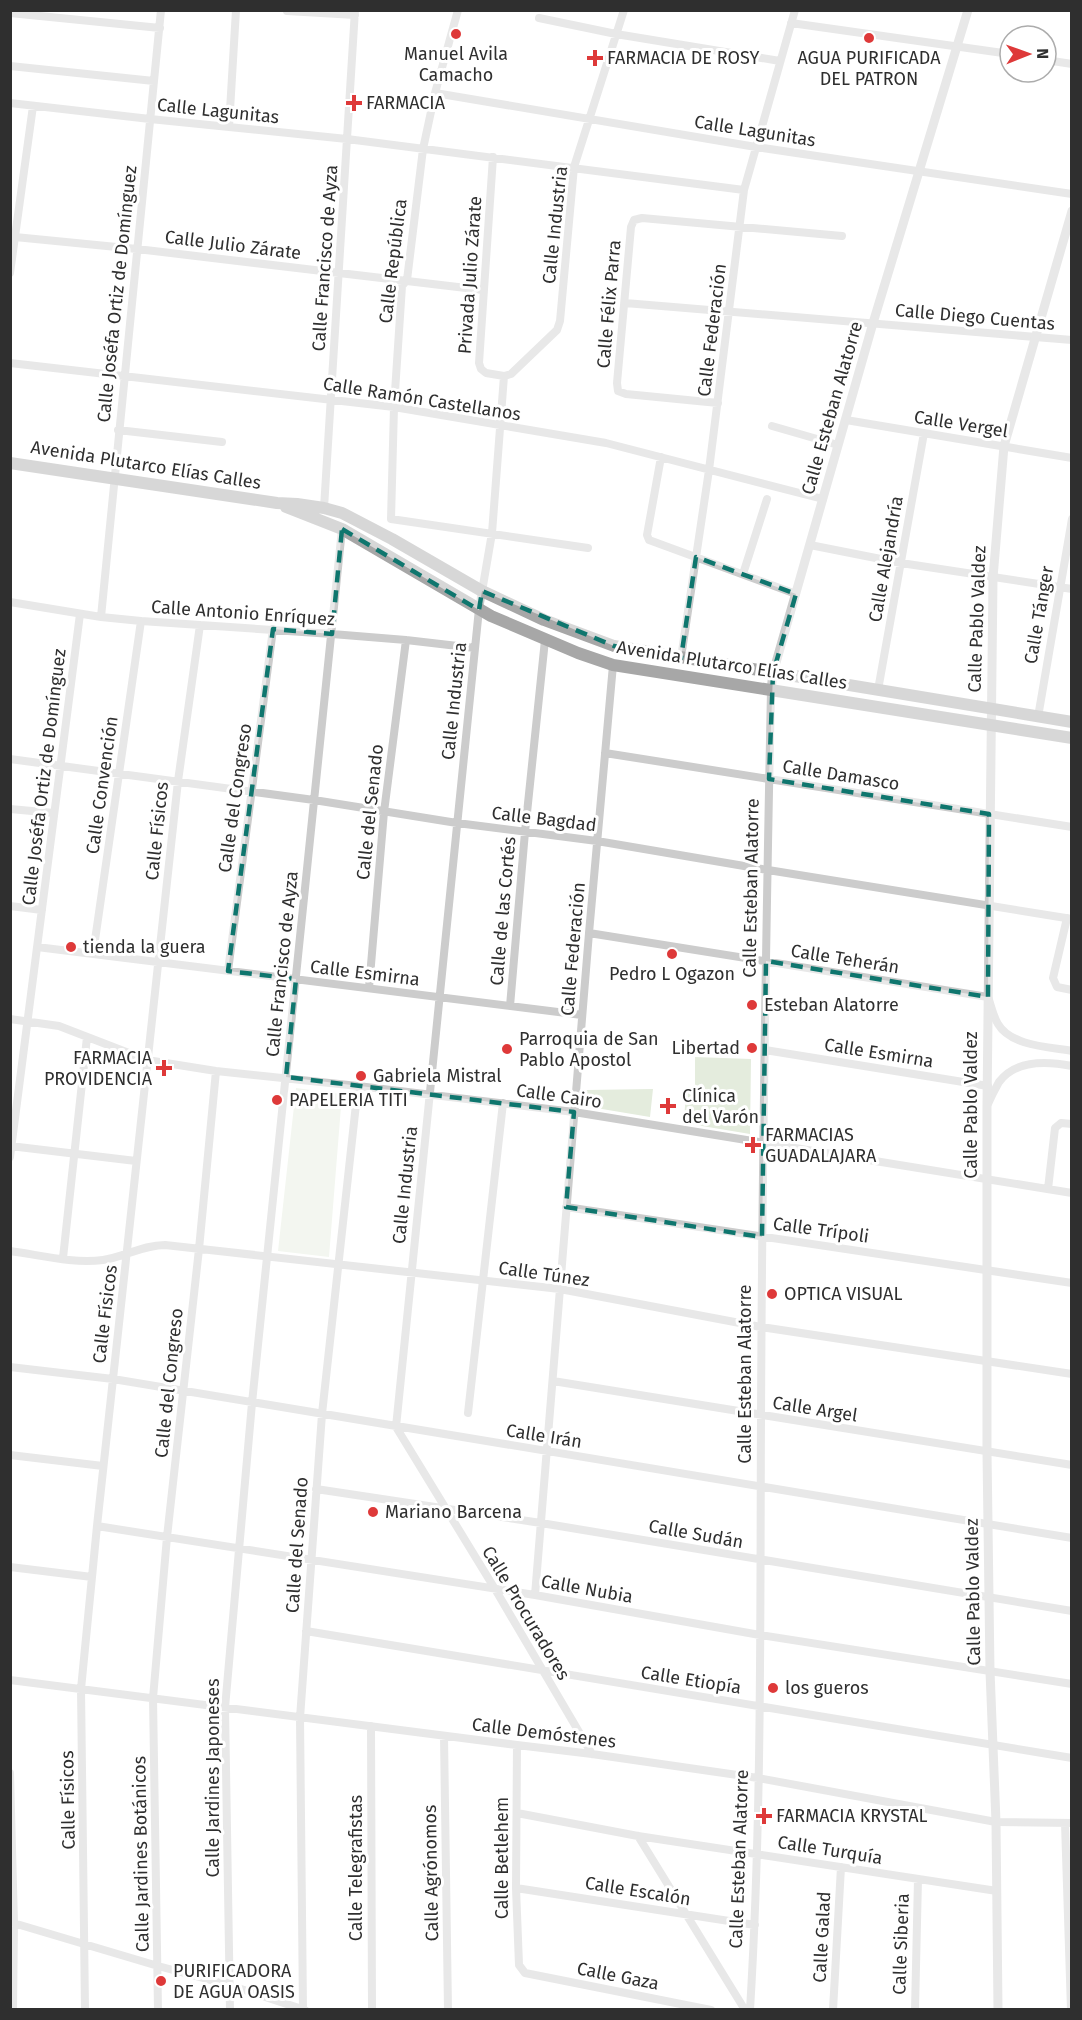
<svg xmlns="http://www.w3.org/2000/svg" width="1082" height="2020" viewBox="0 0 1082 2020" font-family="'Fira Sans',sans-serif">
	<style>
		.green { fill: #e4ecdd }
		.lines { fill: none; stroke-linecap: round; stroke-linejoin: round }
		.minor { stroke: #ccc; stroke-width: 8 }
		.tertiary { stroke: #ccc; stroke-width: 9 }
		.primary { stroke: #a7a7a7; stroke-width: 12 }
		.marked { fill: none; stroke: #0f766e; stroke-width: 4.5; stroke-dasharray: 12 8; stroke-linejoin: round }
		.poi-dot { fill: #de3939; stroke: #fff; stroke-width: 2 }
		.labels { text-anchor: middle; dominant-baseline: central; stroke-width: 6; stroke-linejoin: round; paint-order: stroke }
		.poi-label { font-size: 18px; fill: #2f2f2f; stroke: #fff; text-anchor: start }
		.street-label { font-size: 18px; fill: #2f2f2f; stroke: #fff }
	</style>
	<rect width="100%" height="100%" fill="#fff"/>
	<path class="green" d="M695 1057 751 1059 750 1134 684 1123 686 1089H695Z
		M296 1088 342 1094 329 1257 278 1251Z
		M653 1089 650 1117 584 1106 586 1090Z"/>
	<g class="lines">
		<path class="minor" d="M458 10 435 93 423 149 407 280 402 286 394 407 391 519 588 548
			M287 11 355 15
			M10 13 160 28
			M539 18 616 34 780 61
			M791 23 1010 54
			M1046 60 1072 64
			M10 66 154 81
			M435 93 756 147 1072 194
			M10 103 150 119 347 139 744 190
			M229 127 236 10
			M493 157 479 363 481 369 486 373 504 376 511 374 557 330 560 321 574 167 624 10
			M15 237 137 249 483 290
			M10 273 33 106
			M625 303 1072 340
			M10 363 394 407 606 443 823 499
			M504 376 492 533 479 609 396 1427 495 1589 592 1754
			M718 403 626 394 618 391 617 383 631 227 634 220 642 218 842 236
			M846 420 1072 458
			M772 426 838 445
			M118 430 222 442
			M661 457 647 535 649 540 796 594
			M324 508 355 10
			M810 545 901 563 1072 589
			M743 574 767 499
			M10 602 101 617 141 621 332 634 406 640 475 648
			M101 617 161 10
			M681 658 709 470 744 190 795 10
			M878 690 924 433
			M1038 717 1072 519
			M605 753 1072 827
			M10 759 314 800 457 823 597 841 768 870 1072 919
			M10 809 54 813
			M10 906 42 910
			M1067 918 1053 978 1057 987 1072 990
			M589 933 988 997C991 1005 993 1016 998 1024 1011 1046 1049 1047 1072 1051
			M37 947 582 1015
			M93 954 141 621
			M228 971 273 629
			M369 988 384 812 406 640
			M510 1006 525 832 545 640
			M10 1019 59 1026 147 1060 216 1071 358 1086 574 1112 1072 1193
			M765 1050 988 1086
			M988 1104C991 1097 995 1089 999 1082 1016 1059 1047 1061 1072 1066
			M10 1146 136 1161
			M10 1157 80 614
			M1048 1189 1055 1128 1061 1123 1072 1124
			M566 1207 1072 1283
			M10 1251C40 1255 73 1264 103 1260 124 1257 143 1245 165 1245L560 1289 761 1327 1072 1374
			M63 1258 87 1037
			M10 1367 113 1379 1072 1538
			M553 1381 1072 1465
			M468 1413 503 1103
			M10 1455 103 1466
			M316 1489 541 1523 1072 1611
			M97 1526 535 1595 760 1635 1072 1684
			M10 1567 92 1577
			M535 1595 589 933 613 665
			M306 1631 1072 1758
			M10 1680 517 1745 592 1754 758 1778 996 1822 1072 1823
			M371 1726 372 2010
			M444 1736 448 2010
			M517 1745 516 1888 519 1965 525 1973 711 2010
			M10 1773 14 1923 13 2010
			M517 1813 638 1836 997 1891
			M1065 1823 1071 2010
			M638 1836 745 2010
			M516 1888 755 1925
			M10 1922 158 1966 229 1985 305 2010
			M85 2010 81 1689 97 1526 178 781 200 625
			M158 2010 153 1698 167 1537 199 1249 216 1071
			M230 2010 225 1708 252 1403 342 529
			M303 2010 300 1718 322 1414 358 1086
			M750 2010C762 1813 760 1616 761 1419 762 1176 766 933 771 690
			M833 2010 841 1867
			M915 2010 918 1879"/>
		<path class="tertiary" d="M771 690 773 673 873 323 968 10
			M998 2010 996 1822 990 1671 987 1452V1105L993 578 1004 446 1072 211"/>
		<path class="primary" d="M10 463 277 503 297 504 324 508 342 513 392 539 482 591 544 620 614 646 1072 722
			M286 507 342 529 491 616 578 653 613 665 1072 738"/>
	</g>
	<path d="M0 0H1082V2020H0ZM342 529 479 610 482 591 614 646 681 658 696 557 796 594 773 673 769 779 989 814 988 997 766 961 762 1237 566 1207 574 1112 286 1077 296 979 228 971 273 629 332 634Z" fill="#fff" fill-opacity=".55" fill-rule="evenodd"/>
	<path class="marked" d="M342 529 479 610 482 591 614 646 681 658 696 557 796 594 773 673 769 779 989 814 988 997 766 961 762 1237 566 1207 574 1112 286 1077 296 979 228 971 273 629 332 634Z"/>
	<g class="poi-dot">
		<circle cx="456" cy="34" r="6"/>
		<circle cx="869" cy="38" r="6"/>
		<path d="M592 49h6v6h6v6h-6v6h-6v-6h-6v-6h6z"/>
		<path d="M351 94h6v6h6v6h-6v6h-6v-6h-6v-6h6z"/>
		<circle cx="71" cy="947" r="6"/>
		<circle cx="672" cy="954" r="6"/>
		<circle cx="752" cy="1005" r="6"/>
		<circle cx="752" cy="1048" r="6"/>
		<circle cx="507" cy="1049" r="6"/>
		<path d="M161 1059h6v6h6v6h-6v6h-6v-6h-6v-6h6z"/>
		<circle cx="361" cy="1076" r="6"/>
		<circle cx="277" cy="1100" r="6"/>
		<path d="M665 1097h6v6h6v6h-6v6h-6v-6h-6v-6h6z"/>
		<path d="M750 1136h6v6h6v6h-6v6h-6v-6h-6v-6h6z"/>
		<circle cx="772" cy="1294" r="6"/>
		<circle cx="373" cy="1512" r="6"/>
		<circle cx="773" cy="1688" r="6"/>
		<path d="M761 1807h6v6h6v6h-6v6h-6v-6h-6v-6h6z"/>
		<circle cx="161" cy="1981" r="6"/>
	</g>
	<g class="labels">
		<g class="poi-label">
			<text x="456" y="54" text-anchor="middle">Manuel Avila<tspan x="456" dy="21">Camacho</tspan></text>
			<text x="607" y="58">FARMACIA DE ROSY</text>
			<text x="869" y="58" text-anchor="middle">AGUA PURIFICADA<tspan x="869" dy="21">DEL PATRON</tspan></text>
			<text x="366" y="103">FARMACIA</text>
			<text x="83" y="947">tienda la guera</text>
			<text x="672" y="974" text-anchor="middle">Pedro L Ogazon</text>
			<text x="764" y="1005">Esteban Alatorre</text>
			<text x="519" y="1039">Parroquia de San<tspan x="519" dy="21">Pablo Apostol</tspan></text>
			<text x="740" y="1048" text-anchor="end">Libertad</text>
			<text x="152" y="1058" text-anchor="end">FARMACIA<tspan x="152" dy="21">PROVIDENCIA</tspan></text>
			<text x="373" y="1076">Gabriela Mistral</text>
			<text x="682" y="1096">Clínica<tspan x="682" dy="21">del Varón</tspan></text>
			<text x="289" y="1100">PAPELERIA TITI</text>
			<text x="765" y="1135">FARMACIAS<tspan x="765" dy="21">GUADALAJARA</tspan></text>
			<text x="784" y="1294">OPTICA VISUAL</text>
			<text x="385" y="1512">Mariano Barcena</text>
			<text x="785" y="1688">los gueros</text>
			<text x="776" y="1816">FARMACIA KRYSTAL</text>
			<text x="173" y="1971">PURIFICADORA<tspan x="173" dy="21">DE AGUA OASIS</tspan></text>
		</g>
		<g class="street-label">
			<text transform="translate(218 111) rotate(6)">Calle Lagunitas</text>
			<text transform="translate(755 131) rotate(9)">Calle Lagunitas</text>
			<text transform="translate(555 225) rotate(-84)">Calle Industria</text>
			<text transform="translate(233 245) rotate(7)">Calle Julio Zárate</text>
			<text transform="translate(325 258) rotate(-86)">Calle Francisco de Ayza</text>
			<text transform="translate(393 261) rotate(-83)">Calle República</text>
			<text transform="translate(470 275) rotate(-86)">Privada Julio Zárate</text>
			<text transform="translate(117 294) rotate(-84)">Calle Joséfa Ortiz de Domínguez</text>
			<text transform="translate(609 304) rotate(-85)">Calle Félix Parra</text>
			<text transform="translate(975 317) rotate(5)">Calle Diego Cuentas</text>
			<text transform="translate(712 330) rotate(-83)">Calle Federación</text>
			<text transform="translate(422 399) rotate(9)">Calle Ramón Castellanos</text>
			<text transform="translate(832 408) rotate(-74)">Calle Esteban Alatorre</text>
			<text transform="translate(961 424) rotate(9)">Calle Vergel</text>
			<text transform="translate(146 465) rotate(9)">Avenida Plutarco Elías Calles</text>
			<text transform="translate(886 559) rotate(-80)">Calle Alejandría</text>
			<text transform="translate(243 613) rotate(4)">Calle Antonio Enríquez</text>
			<text transform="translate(1039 615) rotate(-80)">Calle Tánger</text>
			<text transform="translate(977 619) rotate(-88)">Calle Pablo Valdez</text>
			<text transform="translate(732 665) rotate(9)">Avenida Plutarco Elías Calles</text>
			<text transform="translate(454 701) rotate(-84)">Calle Industria</text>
			<text transform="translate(841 775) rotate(9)">Calle Damasco</text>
			<text transform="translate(44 777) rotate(-83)">Calle Joséfa Ortiz de Domínguez</text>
			<text transform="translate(102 785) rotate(-82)">Calle Convención</text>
			<text transform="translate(235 798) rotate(-82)">Calle del Congreso</text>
			<text transform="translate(370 812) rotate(-84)">Calle del Senado</text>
			<text transform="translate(544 819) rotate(7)">Calle Bagdad</text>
			<text transform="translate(157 831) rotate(-84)">Calle Físicos</text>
			<text transform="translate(751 888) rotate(-89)">Calle Esteban Alatorre</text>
			<text transform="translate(503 911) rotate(-85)">Calle de las Cortés</text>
			<text transform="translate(573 949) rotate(-85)">Calle Federación</text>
			<text transform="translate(845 959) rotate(9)">Calle Teherán</text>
			<text transform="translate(282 964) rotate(-84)">Calle Francisco de Ayza</text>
			<text transform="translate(365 973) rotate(7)">Calle Esmirna</text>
			<text transform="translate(879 1053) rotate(9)">Calle Esmirna</text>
			<text transform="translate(559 1096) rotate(8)">Calle Cairo</text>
			<text transform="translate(971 1105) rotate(-90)">Calle Pablo Valdez</text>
			<text transform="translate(405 1185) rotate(-84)">Calle Industria</text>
			<text transform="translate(821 1230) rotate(8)">Calle Trípoli</text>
			<text transform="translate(544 1274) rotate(8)">Calle Túnez</text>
			<text transform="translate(105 1314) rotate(-83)">Calle Físicos</text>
			<text transform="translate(745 1374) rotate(-90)">Calle Esteban Alatorre</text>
			<text transform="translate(169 1383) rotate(-84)">Calle del Congreso</text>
			<text transform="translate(815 1409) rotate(9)">Calle Argel</text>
			<text transform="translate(544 1436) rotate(9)">Calle Irán</text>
			<text transform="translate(696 1534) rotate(10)">Calle Sudán</text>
			<text transform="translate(297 1545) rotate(-86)">Calle del Senado</text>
			<text transform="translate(587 1589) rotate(10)">Calle Nubia</text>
			<text transform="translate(973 1592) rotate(-91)">Calle Pablo Valdez</text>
			<text transform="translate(526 1613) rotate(59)">Calle Procuradores</text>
			<text transform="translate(691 1680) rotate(9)">Calle Etiopía</text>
			<text transform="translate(544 1733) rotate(7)">Calle Demóstenes</text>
			<text transform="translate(213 1778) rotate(-90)">Calle Jardines Japoneses</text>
			<text transform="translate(68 1800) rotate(-91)">Calle Físicos</text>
			<text transform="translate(830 1850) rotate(9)">Calle Turquía</text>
			<text transform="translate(141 1854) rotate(-91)">Calle Jardines Botánicos</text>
			<text transform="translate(502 1858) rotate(-90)">Calle Betlehem</text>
			<text transform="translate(739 1859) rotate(-88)">Calle Esteban Alatorre</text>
			<text transform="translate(356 1868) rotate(-90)">Calle Telegrafistas</text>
			<text transform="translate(431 1873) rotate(-91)">Calle Agrónomos</text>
			<text transform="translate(638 1891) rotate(9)">Calle Escalón</text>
			<text transform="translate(822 1937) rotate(-87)">Calle Galad</text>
			<text transform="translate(901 1944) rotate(-88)">Calle Siberia</text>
			<text transform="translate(618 1976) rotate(11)">Calle Gaza</text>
		</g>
	</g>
	<rect width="1082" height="2020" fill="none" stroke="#2f2f2f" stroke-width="24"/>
	<g transform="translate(1028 54) rotate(89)"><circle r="28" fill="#ffffff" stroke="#acacac" stroke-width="1.5"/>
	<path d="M0-4.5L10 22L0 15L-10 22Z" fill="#de3939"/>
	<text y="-9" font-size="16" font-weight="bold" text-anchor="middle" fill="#2f2f2f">N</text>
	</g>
</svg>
